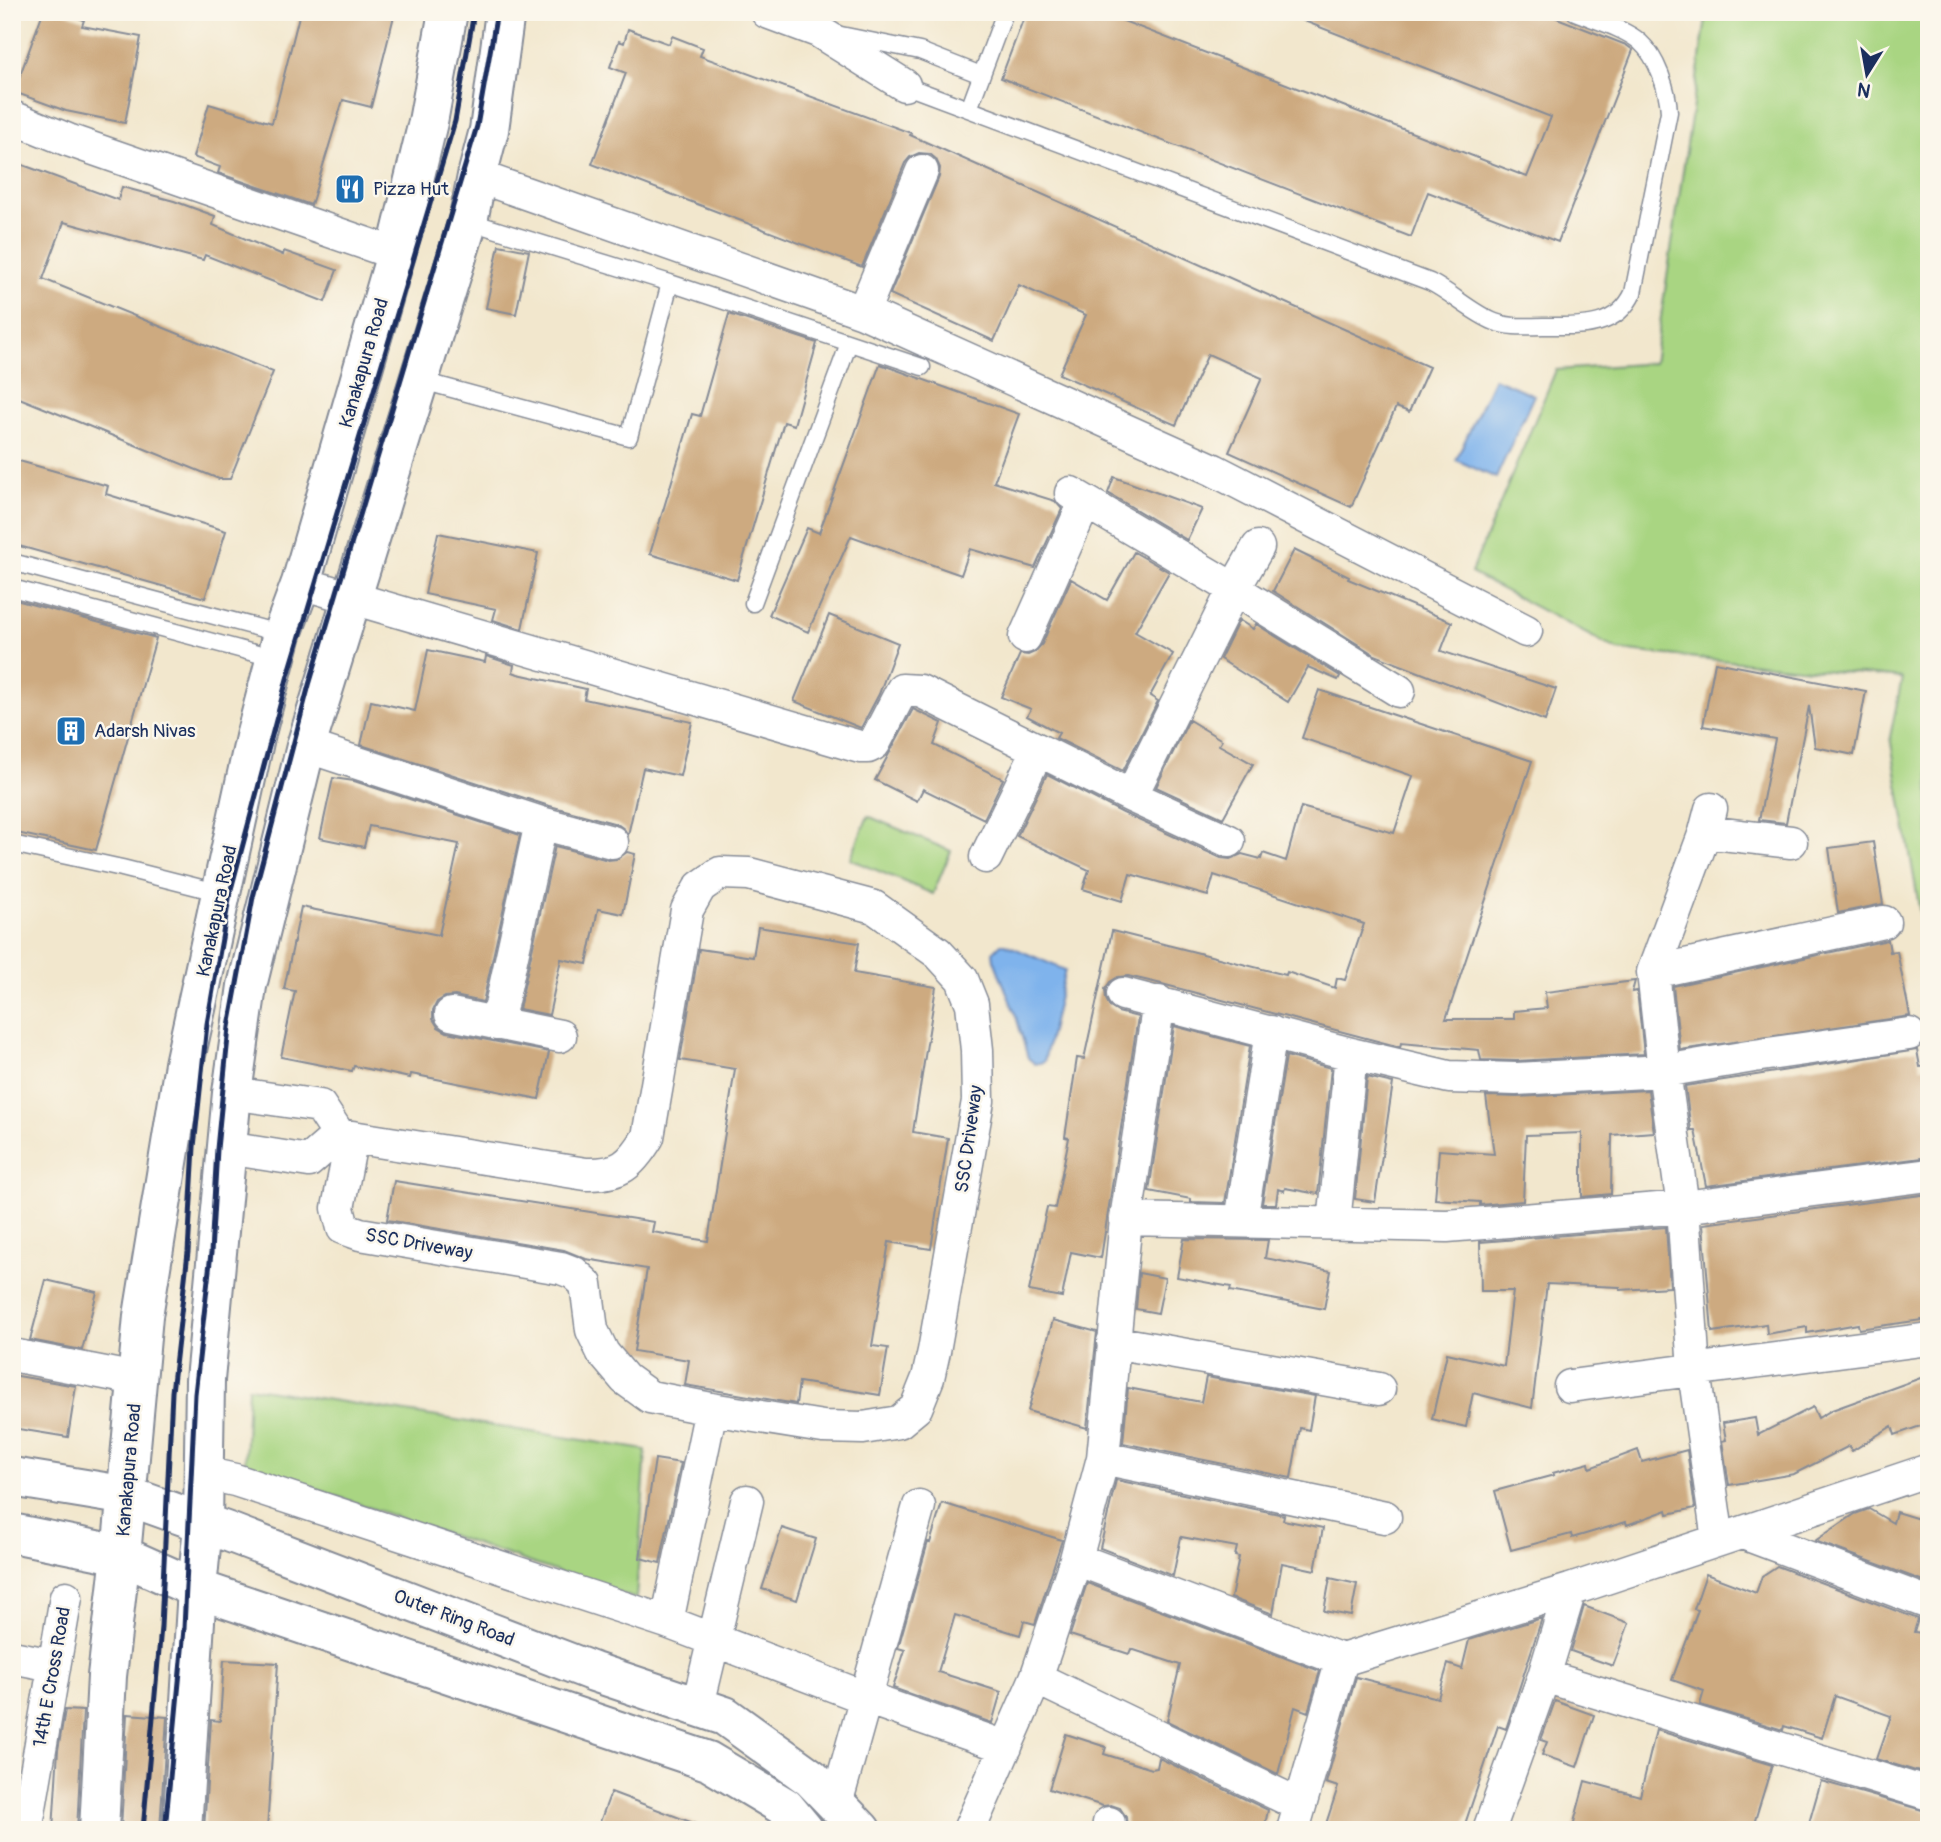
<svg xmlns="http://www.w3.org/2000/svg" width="1941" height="1842" viewBox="0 0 1941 1842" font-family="Pangolin,sans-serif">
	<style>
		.green { fill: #a9d582; stroke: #628270; stroke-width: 2 }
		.water { fill: #7fb3ec; stroke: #4d71a5; stroke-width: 2 }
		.building { fill: #cdaa80 }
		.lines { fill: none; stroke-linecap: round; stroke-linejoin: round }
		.lane-casing { stroke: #868b96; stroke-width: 19 }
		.street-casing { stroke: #868b96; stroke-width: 35 }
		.primary-casing { stroke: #868b96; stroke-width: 42 }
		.highway-casing { stroke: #868b96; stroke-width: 42 }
		.lane { stroke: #fff; stroke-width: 16 }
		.street { stroke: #fff; stroke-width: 32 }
		.primary { stroke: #fff; stroke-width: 38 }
		.highway { stroke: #fff; stroke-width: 38 }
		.rail { stroke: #1b2f5e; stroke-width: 5 }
		.labels { text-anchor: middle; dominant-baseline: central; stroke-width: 5; stroke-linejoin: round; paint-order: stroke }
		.poi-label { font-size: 19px; fill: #1b2f5e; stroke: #fbf7ec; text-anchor: start }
		.street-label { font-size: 19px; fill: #1b2f5e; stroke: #fbf7ec }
	</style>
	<rect width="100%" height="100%" fill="#fbf7ec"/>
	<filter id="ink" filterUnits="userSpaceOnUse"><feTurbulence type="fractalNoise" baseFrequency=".0143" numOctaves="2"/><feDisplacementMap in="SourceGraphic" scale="14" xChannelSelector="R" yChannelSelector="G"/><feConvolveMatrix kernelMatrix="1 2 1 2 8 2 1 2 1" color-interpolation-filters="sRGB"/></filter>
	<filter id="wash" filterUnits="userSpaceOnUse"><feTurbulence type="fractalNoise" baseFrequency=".00686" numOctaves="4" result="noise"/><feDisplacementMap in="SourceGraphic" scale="28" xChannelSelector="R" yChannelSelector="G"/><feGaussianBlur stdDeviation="1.57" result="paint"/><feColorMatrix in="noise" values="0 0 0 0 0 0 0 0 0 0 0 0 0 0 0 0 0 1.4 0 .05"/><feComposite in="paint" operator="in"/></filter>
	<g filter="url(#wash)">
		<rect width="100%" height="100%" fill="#f2e7cd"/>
		<path class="green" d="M1707 12H1929V965L1890 737 1902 678 1617 650 1471 573 1556 370 1654 363Z
			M868 816 951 851 933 894 850 859Z
			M248 1387 646 1450 636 1599 245 1465Z"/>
		<path class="water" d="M1494 378 1534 395 1496 478 1456 460Z
			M1001 944H1005L1065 970 1044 1062 1035 1064 1028 1058 1016 1016 994 960 993 952Z"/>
		<g id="blocks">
			<path class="building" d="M43 12H63L84 20 82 26 141 37 125 123 66 111 14 92Z
				M300 12H395L371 107 343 100 311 205 218 173 220 167 193 157 209 104 272 123Z
				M1026 12H1120L1118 19 1527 177 1551 117 1286 14 1287 12H1542L1626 45 1633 50 1558 242 1428 192 1411 237 1001 78Z
				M628 29 669 44 672 36 703 48 700 56 911 133 910 135 1429 367 1409 412 1396 407 1351 507 1229 452 1262 378 1208 354 1176 425 1059 374 1086 315 1019 285 994 341 890 294 939 177 940 168 936 159 930 154 919 153 910 157 905 163 862 267 592 164 626 73 610 67 619 41 624 43Z
				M12 161 118 200 122 187 174 201 215 216 213 225 283 255 284 251 337 270 325 302 205 255 203 260 64 222 43 279 273 372 230 479H219L12 395Z
				M499 245 529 251 516 314 486 308Z
				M729 314 817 343 794 425 784 422 737 580 650 554 692 414 700 416Z
				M880 364 1019 414 994 482 1055 501 1062 509 1035 568 970 549 961 575 851 536 808 632 769 615 807 528 819 533Z
				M12 459 108 486 106 494 226 531 205 598 12 544Z
				M1114 477 1202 509 1187 540 1108 493Z
				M438 533 538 553 522 629 493 620 496 609 425 594Z
				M1294 550 1349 577 1348 579 1452 622 1441 651 1556 689 1545 721 1375 655 1273 591Z
				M1134 552 1169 572 1135 632 1173 654 1150 696 1158 701 1123 771 1056 738 1059 733 1027 716 1031 709 1001 697 1020 654 1028 655 1035 652 1042 644 1071 579 1107 600Z
				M12 599 156 638 96 850 12 832Z
				M829 615 898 643 879 694 861 728 794 701Z
				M1239 620 1253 629 1256 624 1340 676 1338 680 1308 667 1288 702 1220 659Z
				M428 650 485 662 486 656 514 665 513 672 518 674 586 689 584 699 692 722 680 776 643 768 628 835 624 829 617 824 546 805 361 745 371 701 415 711Z
				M1715 662 1866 691 1854 755 1815 747 1809 706 1786 823 1759 820 1775 739 1703 726Z
				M1319 690 1532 761 1446 1019H1514V1011L1547 1008 1545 992 1635 981 1632 992 1637 991 1644 1054 1516 1061 1481 1060 1479 1050 1401 1043 1400 1047 1162 984 1128 976 1118 977 1110 982 1105 989 1106 999 1110 1007 1118 1012 1138 1017 1101 1258 1071 1252 1062 1297 1029 1291 1047 1207 1055 1208 1069 1138 1065 1137 1077 1058 1084 1059 1112 931 1286 975 1287 972 1335 988 1337 978 1345 980 1364 924 1214 875 1208 896 1130 874 1122 901 1083 889 1089 870 1017 836 1047 774 1123 813 1221 858 1230 859 1242 854 1261 859 1263 853 1286 861 1301 807 1394 833 1413 776 1302 738Z
				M913 709 942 723 934 745 1003 779 984 819 923 789 917 801 875 780Z
				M1189 720 1222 740 1219 745 1253 764 1223 818 1156 787Z
				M333 778 354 781 520 835 483 1002 455 996 445 997 437 1002 433 1010V1019L438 1027 447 1032 549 1052 539 1099 411 1074 410 1078 354 1066 352 1071 281 1057 295 991 284 989 301 907 439 935 459 844 369 826 364 847 320 838Z
				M1873 842 1883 904 1838 913 1829 848Z
				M555 846 608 860 617 859 627 852 635 854 623 914 598 909 587 964 561 959 549 1015 519 1009Z
				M758 927 859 943 854 973 936 987 913 1132 948 1138 931 1249 889 1242 872 1346 888 1348 880 1395 799 1382 796 1404 685 1385 689 1360 634 1351 647 1269 586 1259 564 1250 387 1220 394 1181 654 1222 652 1232 708 1241 735 1069 680 1060 699 949 753 957Z
				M1888 940 1890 952 1897 951 1910 1016 1680 1050 1673 986Z
				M1174 1026 1250 1046 1225 1203 1191 1202V1199L1149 1191Z
				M1917 1050 1920 1067 1929 1066V1157L1706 1186 1695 1130H1691L1685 1086Z
				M1286 1056 1331 1068 1318 1194 1285 1188 1284 1191 1278 1189 1276 1204H1262Z
				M1367 1077 1393 1083 1375 1202 1355 1199Z
				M1648 1090 1654 1132 1612 1135 1611 1194 1582 1197V1133L1526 1135 1523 1201 1480 1205V1202L1435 1199 1439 1150 1494 1154 1486 1096 1517 1097Z
				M1929 1194V1319L1859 1329 1858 1324 1807 1333V1327L1767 1334 1766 1324 1712 1332 1703 1224Z
				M1666 1227 1670 1287 1620 1290V1287L1547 1284 1532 1408 1473 1393 1466 1427 1432 1419 1447 1353 1504 1366 1513 1291H1481L1480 1242Z
				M1184 1239 1268 1240 1265 1258 1331 1271 1324 1309 1230 1291 1231 1287 1177 1277Z
				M1139 1273 1165 1278 1158 1313 1136 1309Z
				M46 1280 97 1292 82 1350 30 1340Z
				M1053 1320 1097 1332 1087 1428 1028 1411Z
				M12 1375 76 1386 68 1437 12 1428Z
				M1929 1375V1423L1895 1435 1892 1426 1852 1451 1849 1446 1794 1474 1729 1485 1722 1441 1726 1440 1723 1423 1755 1418 1758 1435 1813 1407 1818 1418 1832 1410Z
				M1206 1377 1315 1396 1309 1430 1300 1428 1291 1478 1123 1443 1128 1388 1201 1402Z
				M1638 1450 1642 1462 1687 1450 1695 1508 1668 1514 1667 1510 1627 1525 1626 1522 1572 1538 1571 1534 1511 1550 1495 1491 1554 1475 1553 1473 1589 1463 1590 1468Z
				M655 1459 681 1463 660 1563 640 1558Z
				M1116 1480 1284 1515 1283 1520 1323 1528 1315 1570 1282 1563 1273 1614 1231 1598 1239 1557 1235 1556 1237 1547 1181 1537 1173 1576 1100 1548Z
				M942 1503 1062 1540 1035 1624 1024 1621 1020 1635 955 1615 938 1672 1001 1692 992 1723 893 1688 905 1650 898 1648 928 1542 930 1543Z
				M1869 1509 1893 1523 1896 1512 1929 1522V1583L1815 1541 1855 1514Z
				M782 1528 816 1539 797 1600 762 1589Z
				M1777 1566 1918 1619 1914 1632 1929 1634V1775L1876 1759 1891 1716 1835 1696 1822 1738 1784 1726 1783 1730 1700 1705 1704 1691 1672 1680 1698 1610 1694 1609 1706 1574 1756 1593 1762 1576Z
				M1330 1578 1357 1584 1351 1616 1324 1611Z
				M1087 1583 1320 1671 1308 1712 1295 1707 1278 1774 1167 1721 1180 1665 1131 1649 1129 1654 1070 1635Z
				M1584 1606 1629 1623 1613 1666 1571 1651Z
				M1542 1618 1506 1729 1498 1726 1463 1830H1324L1338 1787 1326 1783 1356 1677 1438 1698 1448 1664 1462 1669 1469 1640Z
				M224 1660 278 1663 267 1830H204L211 1720 220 1721Z
				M1555 1701 1594 1715 1577 1767 1542 1755 1547 1742 1541 1740Z
				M65 1710 83 1711 77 1830H53L58 1750Z
				M127 1714 167 1717 160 1830H121Z
				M1656 1730 1772 1765 1752 1830H1572L1585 1781 1640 1796Z
				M1066 1734 1106 1747 1104 1754 1152 1769 1157 1768 1159 1758 1268 1810 1264 1830H1127L1126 1817 1120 1808 1111 1805 1103 1806 1049 1789Z
				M1821 1781 1929 1812V1830H1807Z
				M611 1792 704 1827 703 1830H597Z"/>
		</g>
	</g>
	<g filter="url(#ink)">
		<use href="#blocks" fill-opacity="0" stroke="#868b96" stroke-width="2"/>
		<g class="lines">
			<g class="lane-casing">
				<path id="lane" d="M841 35 920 51 981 75
					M904 85 1430 282C1452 293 1472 313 1495 322 1510 328 1527 326 1543 326 1577 326 1616 330 1633 293L1669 112C1668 90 1657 57 1640 42 1626 29 1594 20 1575 12
					M969 109 1005 12
					M468 221 670 283 922 367
					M419 380 629 437 670 283
					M12 562 282 634
					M12 588 276 659
					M753 603 849 343
					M12 844 122 868 221 893"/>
			</g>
			<g class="street-casing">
				<path id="street" d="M767 12 818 31 904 85
					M12 117 68 140 396 254
					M477 176 863 312 1214 470 1526 631
					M863 312 922 171
					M1071 493 1234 589 1399 691
					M301 583 860 747H868L874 744 902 690 920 691 1131 796 1229 841
					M1025 637 1085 502
					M306 746 541 823 612 842
					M1131 796 1234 589 1258 547
					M1711 809 1705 832 1653 972 1664 1071 1683 1207 1694 1371 1718 1540
					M1705 832 1791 842
					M986 857 1038 750
					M1653 972 1884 922
					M1123 994 1351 1054 1449 1077 1516 1079 1664 1071 1754 1056 1909 1034
					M451 1014 560 1036
					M497 1024 541 823
					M339 1135 352 1137 586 1174C620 1175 631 1165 648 1137L687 910 700 887 720 873 749 874 874 907 938 953 962 979 972 1004 977 1050 978 1101 934 1351 928 1378 916 1408 899 1422 863 1428 823 1427 711 1409 650 1397 625 1379 603 1353 592 1330 586 1284 574 1273 561 1268 360 1234 343 1228 338 1208 352 1137
					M227 1148 309 1161 339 1135 320 1106 232 1093
					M1126 1219 1447 1226 1683 1207 1929 1175
					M1241 1221 1271 1032
					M1334 1223 1351 1054
					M1113 1342 1379 1389
					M12 1355 136 1379
					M1570 1386 1929 1339
					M1103 1458 1385 1517
					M203 1473 235 1480 667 1622 866 1698 1006 1747
					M1743 1533 1929 1603
					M1076 1559 1342 1660 1570 1590 1929 1470
					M667 1622 711 1409
					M12 1657 53 1665
					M1544 1676 1929 1794
					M1036 1678 1300 1805
					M698 1705 747 1501
					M836 1804 919 1506
					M12 1820 27 1825 66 1597
					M969 1830 1036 1678 1076 1559 1103 1458 1126 1219 1159 1002
					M1108 1830 1109 1823
					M1293 1830 1342 1660
					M1489 1830 1544 1676 1570 1590"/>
			</g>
			<g class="primary-casing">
				<path id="primary" d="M99 1830 107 1676 121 1555
					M182 1830 197 1589"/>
			</g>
			<g class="highway-casing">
				<path id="highway" d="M12 1477 128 1496 231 1533 594 1672 725 1716 811 1778 861 1830
					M12 1533 121 1555 197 1589 708 1761 785 1807 804 1830
					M121 1555 143 1316 184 1064 255 737 282 634 301 583 396 254 428 122 448 12
					M197 1589 203 1525 205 1380 232 1093 247 986 306 746 468 221 477 176 489 130 505 12"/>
			</g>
			<use href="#lane" class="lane"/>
			<use href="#street" class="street"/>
			<use href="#primary" class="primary"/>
			<use href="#highway" class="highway"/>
			<path class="rail" d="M143 1830 161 1627 172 1392 188 1252 194 1147 207 1024 230 893 287 679 455 121 474 12
				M165 1830 184 1629 195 1394 211 1253 217 1149 229 1027 253 897 309 685 477 126 497 12"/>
		</g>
	</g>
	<defs>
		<g id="restaurant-square" transform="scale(1.575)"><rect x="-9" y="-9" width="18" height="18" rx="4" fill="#1f6fb2" stroke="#fbf7ec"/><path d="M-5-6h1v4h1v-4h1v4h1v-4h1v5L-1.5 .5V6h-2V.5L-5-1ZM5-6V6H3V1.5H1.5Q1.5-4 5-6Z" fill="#fff"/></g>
		<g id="building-square" transform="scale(1.575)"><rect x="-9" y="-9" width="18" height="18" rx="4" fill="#1f6fb2" stroke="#fbf7ec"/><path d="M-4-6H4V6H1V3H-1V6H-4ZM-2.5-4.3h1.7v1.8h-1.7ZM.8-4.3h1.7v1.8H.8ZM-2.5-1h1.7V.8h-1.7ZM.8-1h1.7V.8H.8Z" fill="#fff"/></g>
	</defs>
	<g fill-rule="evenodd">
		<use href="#restaurant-square" x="350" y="189"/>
		<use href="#building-square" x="71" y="731"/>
	</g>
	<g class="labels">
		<g class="poi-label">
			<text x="373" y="189">Pizza Hut</text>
			<text x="94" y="731">Adarsh Nivas</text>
		</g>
		<g class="street-label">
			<text transform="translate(364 363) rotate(-74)">Kanakapura Road</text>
			<text transform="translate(217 911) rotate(-78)">Kanakapura Road</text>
			<text transform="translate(969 1139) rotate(-82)">SSC Driveway</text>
			<text transform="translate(419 1244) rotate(10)">SSC Driveway</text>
			<text transform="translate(129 1470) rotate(-85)">Kanakapura Road</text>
			<text transform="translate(454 1618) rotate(21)">Outer Ring Road</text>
			<text transform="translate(52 1677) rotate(-80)">14th E Cross Road</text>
		</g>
	</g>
	<rect width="1941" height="1842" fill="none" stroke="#fbf7ec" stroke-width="42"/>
	<g transform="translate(1867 74) rotate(191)" stroke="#fbf7ec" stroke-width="5" paint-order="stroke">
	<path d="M0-5L12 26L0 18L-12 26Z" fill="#1b2f5e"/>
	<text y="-10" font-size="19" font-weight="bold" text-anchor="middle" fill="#1b2f5e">N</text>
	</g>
</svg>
